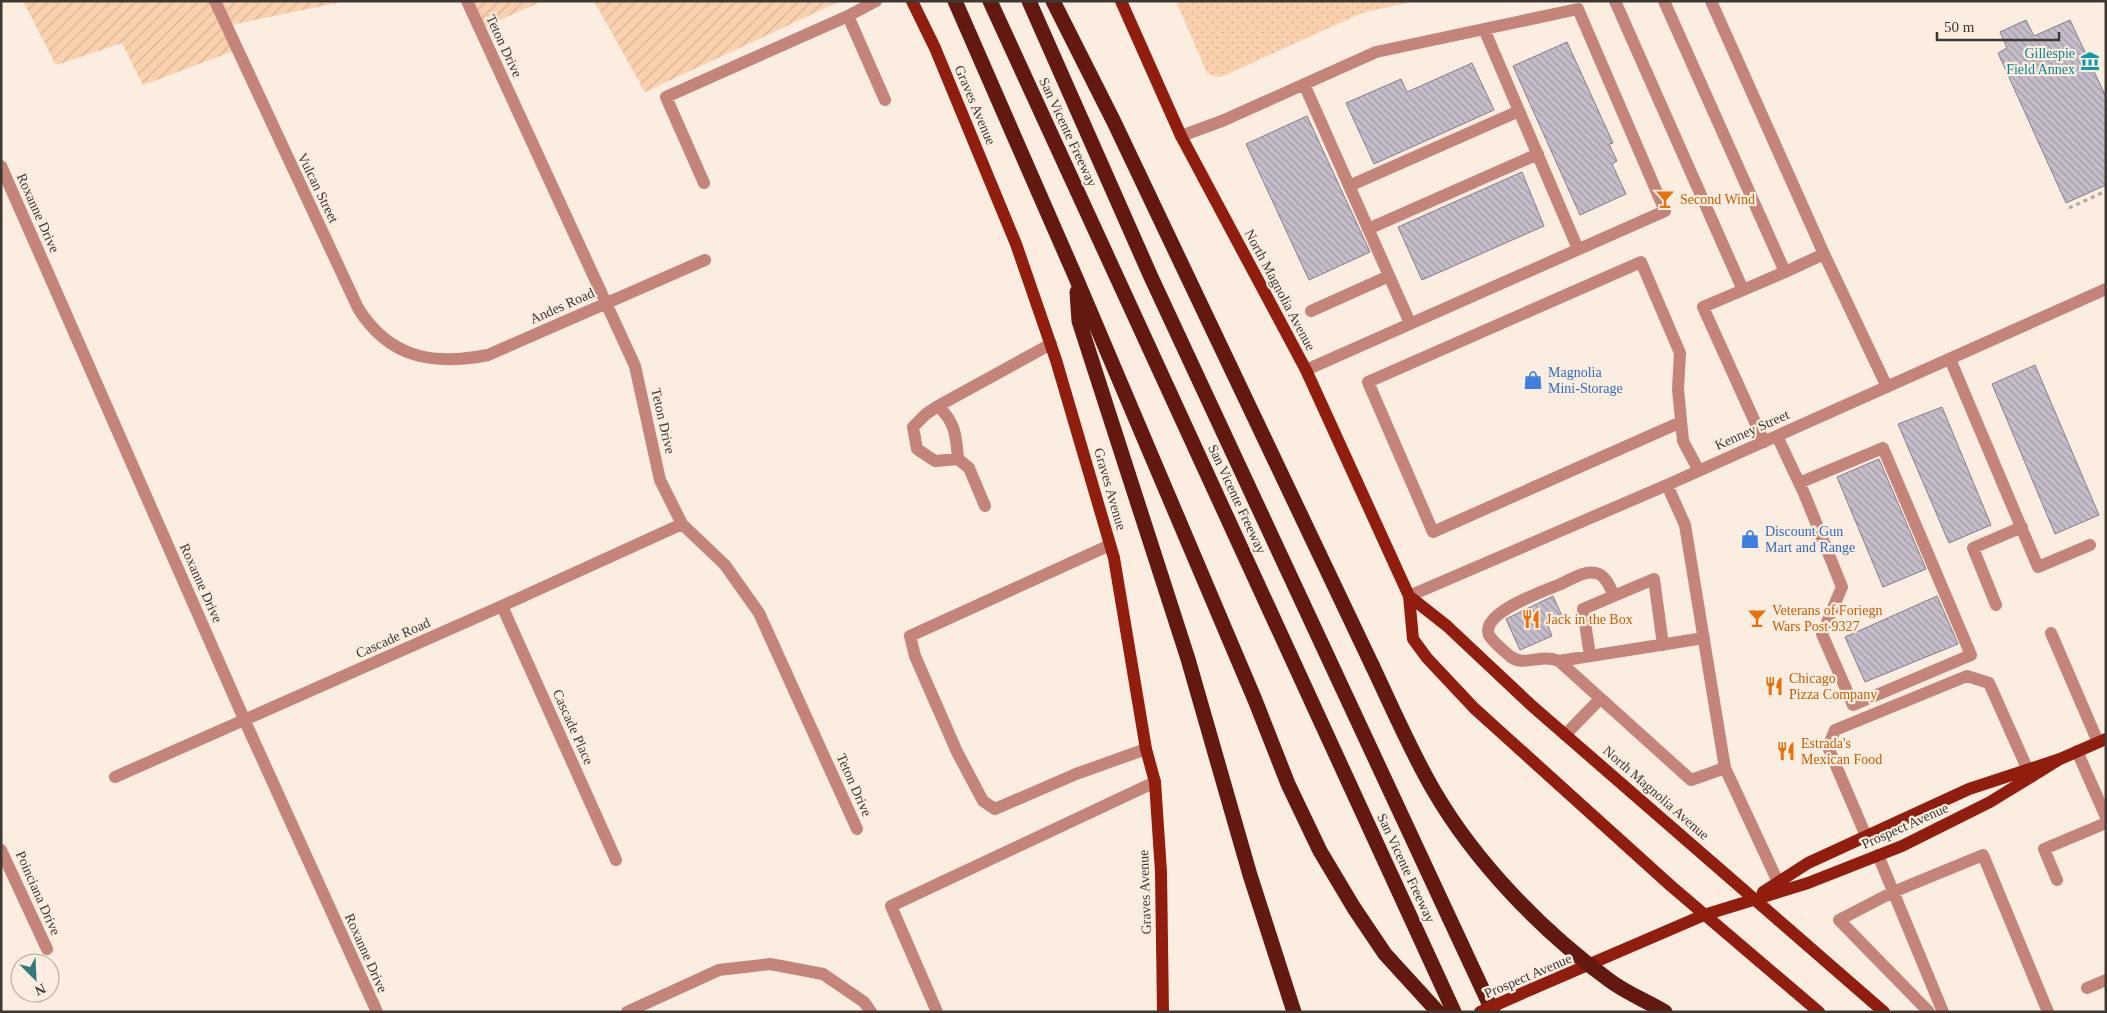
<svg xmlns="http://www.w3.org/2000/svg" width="2107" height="1013" viewBox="0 0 2107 1013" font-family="'Times New Roman',serif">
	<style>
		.grass { fill: url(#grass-dots) }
		.garden { fill: url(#garden-furrows) }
		.building { fill: url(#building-back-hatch); stroke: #877e8c }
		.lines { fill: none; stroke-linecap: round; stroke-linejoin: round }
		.path { stroke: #b1a69c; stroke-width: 3; stroke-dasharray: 4 4; stroke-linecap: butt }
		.minor { stroke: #c48479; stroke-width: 12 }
		.major { stroke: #911d0f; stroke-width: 12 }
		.highway { stroke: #641910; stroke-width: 15 }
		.major-bridge { stroke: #911d0f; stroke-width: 12 }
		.highway-bridge { stroke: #641910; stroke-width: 15 }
		.labels { text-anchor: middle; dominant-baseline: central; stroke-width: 4.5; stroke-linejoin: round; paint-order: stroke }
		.street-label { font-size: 14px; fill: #3e3833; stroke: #fbede0 }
		.culture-label { font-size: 14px; fill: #0d838f; stroke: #fbede0; text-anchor: end }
		.food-label { font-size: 14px; fill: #c56008; stroke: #fbede0; text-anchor: start }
		.shop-label { font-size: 14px; fill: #366cbe; stroke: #fbede0; text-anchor: start }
	</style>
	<defs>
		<pattern id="grass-dots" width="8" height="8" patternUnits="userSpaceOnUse" patternTransform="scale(1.25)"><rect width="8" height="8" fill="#fad0ad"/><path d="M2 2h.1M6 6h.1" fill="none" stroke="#d7b395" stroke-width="1.8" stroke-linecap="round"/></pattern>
		<pattern id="garden-furrows" width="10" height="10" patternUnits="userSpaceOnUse" patternTransform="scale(1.25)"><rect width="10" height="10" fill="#fad0ad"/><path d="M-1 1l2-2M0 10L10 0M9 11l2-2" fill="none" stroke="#d7b395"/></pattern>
		<pattern id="building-back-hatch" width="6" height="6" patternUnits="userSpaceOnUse" patternTransform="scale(1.25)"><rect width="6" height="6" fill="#c6bdcb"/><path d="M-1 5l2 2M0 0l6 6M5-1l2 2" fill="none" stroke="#a29ba5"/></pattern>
	</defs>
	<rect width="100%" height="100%" fill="#fbede0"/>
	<path class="grass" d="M1176 1H1416L1362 13 1221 77 1213 76 1207 73Z"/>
	<path class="garden" d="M23 1H347L225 26 236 50 143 85 122 43 56 65Z
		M467 1H543L479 29Z
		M594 1H840L645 92Z"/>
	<path class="building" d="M2026 20 2034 36 2070 20 2106 97V185L2066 203 1998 53 2007 48 2000 32Z
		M1567 42 1613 143 1609 144 1617 161 1612 164 1626 194 1580 215 1513 66Z
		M1472 63 1494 110 1374 164 1346 103 1401 79 1407 92Z
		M1307 116 1370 252 1309 280 1246 144Z
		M1522 172 1544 226 1422 280 1398 227Z
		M2035 365 2099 515 2055 534 1992 384Z
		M1942 407 1991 525 1949 543 1898 424Z
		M1879 459 1926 569 1883 587 1837 477Z
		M1553 596 1562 616 1547 623 1552 636 1520 650 1506 619Z
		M1937 596 1958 644 1865 682 1845 637Z"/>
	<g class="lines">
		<path class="path" d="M2069 208 2106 191"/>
		<path class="minor" d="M215 1 358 308C389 358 433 366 488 355L705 260
			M467 1 635 366 660 480 682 524 725 565 759 613 857 829
			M1615 1 1743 290 1785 272
			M1664 1 1785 272 1824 254 1887 387
			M1711 1 1824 254
			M848 16 885 100
			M1484 29 1578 249
			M1304 84 1410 323
			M1181 136 1222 121 1376 52 1578 9 1665 211 1306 370
			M1 166 244 719 377 1012
			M704 183 666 97 848 16 876 1
			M1349 186 1519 111
			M1368 229 1538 154
			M1743 290 1703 307 1764 442
			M1311 311 1389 276
			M1950 359 2038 567 2090 545
			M938 406C956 423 956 436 958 459
			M1681 422 1433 532 1368 382 1641 262 1680 353 1678 389 1683 441 1699 471
			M1777 436 1804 493 1842 587 1822 634 1853 705 1971 655 1883 448 1799 483
			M1667 485 1685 525 1725 768 1778 882
			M985 506 969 468 958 459 935 461 917 449 913 427 926 414 938 406 1051 344
			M1110 545 910 636 915 656 957 752 983 801 995 809 1076 774 1146 749
			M1409 596 1667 485 2106 289
			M1996 605 1973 548 2022 527
			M502 606 616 860
			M2051 633 2098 742
			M1704 638 1559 661 1691 780 1725 768
			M1590 656 1583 609 1654 579 1663 645
			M1559 661C1541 653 1525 667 1511 657 1505 652 1493 642 1489 635 1480 612 1547 590 1563 583 1573 578 1587 569 1599 574 1607 578 1610 588 1614 595
			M1565 735 1600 699
			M2077 751 2106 817
			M115 777 502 606 682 524
			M1866 836 1828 747 1835 730 1967 676 1989 683 2031 777
			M1 850 47 949
			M1878 855 1943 1012
			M2057 880 2044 849 2106 823
			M2087 988 2106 980
			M627 1012 719 970 770 964 823 974 864 1002 871 1012
			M937 1012 891 906 1155 782
			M1929 1012 1839 920 1893 892 1983 855 2048 1012"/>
		<path class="major" d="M912 1 935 48 1016 244 1056 360 1114 558 1146 749 1155 782 1161 872 1163 1012
			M1121 1 1181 136 1306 370 1409 596 1413 639 1427 658 1474 708 1671 886 1819 1012
			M1409 596 1447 626 1531 705 1884 1012
			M1763 892 1808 863 1969 789 2060 759 2106 739
			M1532 989 1704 915 1808 883 1902 846 1990 802 2060 759"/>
		<path class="highway" d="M955 1 1076 278 1255 700 1288 784 1320 851 1354 908 1385 954 1438 1012
			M990 1 1454 1012
			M1029 1 1151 277 1493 1012
			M1053 1 1114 122 1372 665
			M1077 292 1079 321 1188 659 1250 875 1294 1012"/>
		<path class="major-bridge" d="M1480 1012 1532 989"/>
		<path class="highway-bridge" d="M1372 665C1392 707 1410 750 1434 791 1476 863 1542 931 1609 980 1626 993 1647 1001 1665 1012"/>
	</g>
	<defs>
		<g id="museum-bare" transform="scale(1.5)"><path d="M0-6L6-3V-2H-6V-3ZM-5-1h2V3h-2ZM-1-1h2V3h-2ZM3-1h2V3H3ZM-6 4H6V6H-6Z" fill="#0f9aa8" stroke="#fbede0" stroke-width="2.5" paint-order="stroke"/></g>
		<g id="bar-bare" transform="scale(1.5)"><path d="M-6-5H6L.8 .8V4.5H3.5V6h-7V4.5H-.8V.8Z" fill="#e8710a" stroke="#fbede0" stroke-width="2.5" paint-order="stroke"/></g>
		<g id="shop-bare" transform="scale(1.5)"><path d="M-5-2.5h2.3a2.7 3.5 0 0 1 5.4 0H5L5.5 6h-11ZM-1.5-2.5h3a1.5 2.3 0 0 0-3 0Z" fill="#3f7fe0" stroke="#fbede0" stroke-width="2.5" paint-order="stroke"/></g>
		<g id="restaurant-bare" transform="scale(1.5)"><path d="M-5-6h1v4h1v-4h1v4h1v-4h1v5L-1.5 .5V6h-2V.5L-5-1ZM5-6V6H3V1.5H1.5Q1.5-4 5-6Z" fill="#e8710a" stroke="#fbede0" stroke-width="2.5" paint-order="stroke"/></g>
	</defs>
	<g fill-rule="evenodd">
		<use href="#museum-bare" x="2090" y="61"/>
		<use href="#bar-bare" x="1665" y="199"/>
		<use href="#shop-bare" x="1533" y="380"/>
		<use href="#shop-bare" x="1750" y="539"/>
		<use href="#bar-bare" x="1757" y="618"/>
		<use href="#restaurant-bare" x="1531" y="619"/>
		<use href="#restaurant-bare" x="1774" y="686"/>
		<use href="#restaurant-bare" x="1786" y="751"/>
	</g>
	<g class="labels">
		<g class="street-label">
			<text transform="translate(504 46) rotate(65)">Teton Drive</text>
			<text transform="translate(975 105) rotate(67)">Graves Avenue</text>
			<text transform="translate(1068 132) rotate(65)">San Vicente Freeway</text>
			<text transform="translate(318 188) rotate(64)">Vulcan Street</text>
			<text transform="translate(38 213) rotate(66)">Roxanne Drive</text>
			<text transform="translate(1280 290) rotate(62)">North Magnolia Avenue</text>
			<text transform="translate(562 306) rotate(-24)">Andes Road</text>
			<text transform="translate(663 421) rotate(77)">Teton Drive</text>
			<text transform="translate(1752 430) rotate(-24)">Kenney Street</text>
			<text transform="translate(1110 489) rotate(74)">Graves Avenue</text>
			<text transform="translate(1237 499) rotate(65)">San Vicente Freeway</text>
			<text transform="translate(201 583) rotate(66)">Roxanne Drive</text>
			<text transform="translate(393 638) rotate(-24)">Cascade Road</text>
			<text transform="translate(573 727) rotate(66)">Cascade Place</text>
			<text transform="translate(854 785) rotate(66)">Teton Drive</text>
			<text transform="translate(1656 793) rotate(41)">North Magnolia Avenue</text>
			<text transform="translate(1905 826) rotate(-24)">Prospect Avenue</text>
			<text transform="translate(1406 868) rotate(65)">San Vicente Freeway</text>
			<text transform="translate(1145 892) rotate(-92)">Graves Avenue</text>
			<text transform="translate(38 893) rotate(66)">Poinciana Drive</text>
			<text transform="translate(366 953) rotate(66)">Roxanne Drive</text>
			<text transform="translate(1528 976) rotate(-23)">Prospect Avenue</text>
		</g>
		<g class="culture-label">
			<text x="2075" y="53">Gillespie<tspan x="2075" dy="16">Field Annex</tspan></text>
		</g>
		<g class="food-label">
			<text x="1680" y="199">Second Wind</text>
			<text x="1772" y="610">Veterans of Foriegn<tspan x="1772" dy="16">Wars Post 9327</tspan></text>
			<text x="1546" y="619">Jack in the Box</text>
			<text x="1789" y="678">Chicago<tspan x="1789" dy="16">Pizza Company</tspan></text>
			<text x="1801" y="743">Estrada's<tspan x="1801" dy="16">Mexican Food</tspan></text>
		</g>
		<g class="shop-label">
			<text x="1548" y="372">Magnolia<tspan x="1548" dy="16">Mini-Storage</tspan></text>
			<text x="1765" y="531">Discount Gun<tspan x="1765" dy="16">Mart and Range</tspan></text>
		</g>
	</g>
	<rect width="2107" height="1013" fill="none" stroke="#3e3833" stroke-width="5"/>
	<g transform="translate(35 978) rotate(156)"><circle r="24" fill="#fbede0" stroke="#afa59b"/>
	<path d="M0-4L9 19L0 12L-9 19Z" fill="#317a79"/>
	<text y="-8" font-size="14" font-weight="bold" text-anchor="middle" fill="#3e3833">N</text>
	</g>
	<path d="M1937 32v8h122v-8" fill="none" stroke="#3e3833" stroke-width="2.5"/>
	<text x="1944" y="32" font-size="15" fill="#3e3833" stroke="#fbede0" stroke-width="4" paint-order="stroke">50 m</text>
</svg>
